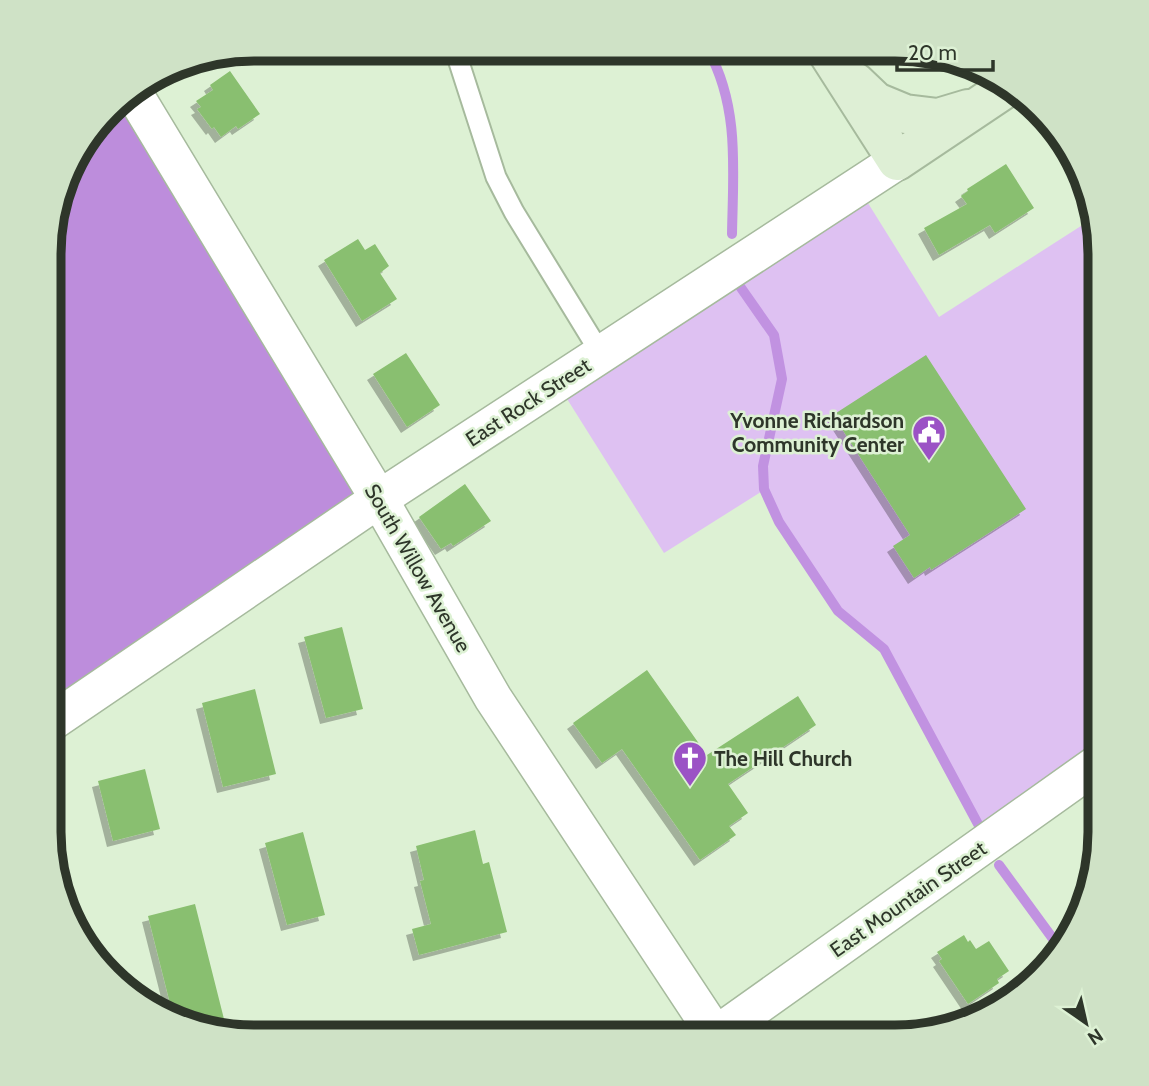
<svg xmlns="http://www.w3.org/2000/svg" width="1149" height="1086" viewBox="0 0 1149 1086" font-family="Cabin,sans-serif">
	<style>
		.green { fill: #dec1f2 }
		.forest { fill: #bd8ddc }
		.lines { fill: none; stroke-linecap: round; stroke-linejoin: round }
		.stream { stroke: #c192e1; stroke-width: 10 }
		.building { fill: #89bf6f; filter: url(#shadow) }
		.lane-casing { stroke: #a6ba9d; stroke-width: 23 }
		.street-casing { stroke: #a6ba9d; stroke-width: 40 }
		.secondary-casing { stroke: #a6ba9d; stroke-width: 42 }
		.lane { stroke: #fff; stroke-width: 19 }
		.street { stroke: #fff; stroke-width: 37 }
		.secondary { stroke: #deefd5; stroke-width: 38 }
		.labels { text-anchor: middle; dominant-baseline: central; stroke-width: 5; stroke-linejoin: round; paint-order: stroke }
		.street-label { font-size: 21px; fill: #2e362a; stroke: #ddf1d4 }
		.poi-label { font-size: 21px; font-weight: bold; fill: #2e362a; stroke: #ddf1d4; text-anchor: end }
		.rim { fill: none; stroke: #2e362a; stroke-width: 9 }
	</style>
	<defs>
		<filter id="shadow"><feDropShadow dx="-6" dy="6" stdDeviation="0" flood-color="#0004"/></filter>
	</defs>
	<rect width="100%" height="100%" fill="#ddf1d4"/>
	<path class="green" d="M858 187 939 317 1095 217 1100 241V762L988 842 884 649 838 611 779 522 764 490 664 553 557 383Z"/>
	<path class="forest" d="M119 100 379 499 50 723 53 214 76 152Z"/>
	<g class="lines">
		<path class="stream" d="M708 50C740 107 733 172 732 234
			M739 285 774 335 782 379 763 466 764 489 779 522 838 611 884 649 978 824
			M999 865 1059 947"/>
	</g>
	<path class="building" d="M230 71 260 114 238 129 236 126 221 137 214 127 212 129 197 109 201 107 196 101 213 90 210 85Z
		M1006 164 1034 208 995 233 990 225 939 255 924 228 967 204 961 196 968 191 967 189Z
		M358 239 365 250 375 244 389 266 380 273 397 299 362 321 324 260Z
		M406 353 440 405 407 427 373 374Z
		M926 355 1026 509 931 570 930 567 914 578 893 546 910 535 833 415Z
		M465 484 491 521 453 546 451 543 441 549 419 517Z
		M342 627 363 709 326 718 304 637Z
		M647 670 707 755 798 696 816 725 728 784 748 813 729 826 736 835 700 860 622 749 602 763 573 723Z
		M255 689 276 774 223 787 202 703Z
		M145 769 160 829 113 841 98 781Z
		M475 830 483 864 489 862 507 932 419 955 412 929 431 924 420 881 424 880 416 846Z
		M303 832 325 915 287 925 265 843Z
		M195 904 225 1023 208 1028 174 1019 148 916Z
		M964 935 968 942 970 940 976 949 989 941 1009 971 997 979 999 983 968 1004 939 961 942 959 937 952Z"/>
	<g class="lines">
		<g class="lane-casing">
			<path id="lane" d="M455 50 496 177 514 212 601 354"/>
		</g>
		<g class="street-casing">
			<path id="street" d="M133 92 379 499 493 698 717 1037
				M50 723 379 499 897 161
				M716 1035 1100 762"/>
		</g>
		<g class="secondary-casing">
			<path id="secondary" d="M826 50 897 161 1009 86
				M855 82 876 102 905 114 938 118 968 109"/>
		</g>
		<use href="#lane" class="lane"/>
		<use href="#street" class="street"/>
		<use href="#secondary" class="secondary"/>
	</g>
	<defs>
		<g id="civic-pin" transform="scale(1.75)"><path d="M0 17L-7.5 6A9.5 9.5 0 1 1 7.5 6Z" fill="#9b52c5" stroke="#ddf1d4"/><path d="M-.6-6.5H3V-4.5H.6V-3L4-1V1h2V6H-6V1h2V-1L-.6-3ZM-1.2 2.5V6h2.4V2.5Z" fill="#fff"/></g>
		<g id="church-pin" transform="scale(1.75)"><path d="M0 17L-7.5 6A9.5 9.5 0 1 1 7.5 6Z" fill="#9b52c5" stroke="#ddf1d4"/><path d="M-1.2-6h2.4v3.5h3.3v2.4h-3.3V6h-2.4V-.1h-3.3v-2.4h3.3Z" fill="#fff"/></g>
	</defs>
	<g fill-rule="evenodd">
		<use href="#civic-pin" x="929" y="432"/>
		<use href="#church-pin" x="690" y="758"/>
	</g>
	<g class="labels">
		<g class="street-label">
			<text transform="translate(528 402) rotate(-33)">East Rock Street</text>
			<text transform="translate(418 568) rotate(60)">South Willow Avenue</text>
			<text transform="translate(908 899) rotate(-35)">East Mountain Street</text>
		</g>
		<g class="poi-label">
			<text x="904" y="420">Yvonne Richardson<tspan x="904" dy="24">Community Center</tspan></text>
			<text x="714" y="758" text-anchor="start">The Hill Church</text>
		</g>
	</g>
	<path d="M0 0H1149V1086H0ZM254 61H895A193 193 0 0 1 1088 254V832A193 193 0 0 1 895 1025H254A193 193 0 0 1 61 832V254A193 193 0 0 1 254 61Z" fill="#cfe2c6" fill-rule="evenodd"/>
	<path class="rim" d="M254 61H895A193 193 0 0 1 1088 254V832A193 193 0 0 1 895 1025H254A193 193 0 0 1 61 832V254A193 193 0 0 1 254 61Z"/>
	<g transform="translate(1086 1023) rotate(146)" stroke="#ddf1d4" stroke-width="5" paint-order="stroke">
	<path d="M0-5L12 26L0 18L-12 26Z" fill="#2e362a"/>
	<text y="-10" font-size="19" font-weight="bold" text-anchor="middle" fill="#2e362a">N</text>
	</g>
	<path d="M897 60v10h96v-10" fill="none" stroke="#2e362a" stroke-width="3.5"/>
	<text x="908" y="60" font-size="21" fill="#2e362a" stroke="#ddf1d4" stroke-width="5" paint-order="stroke">20 m</text>
</svg>
